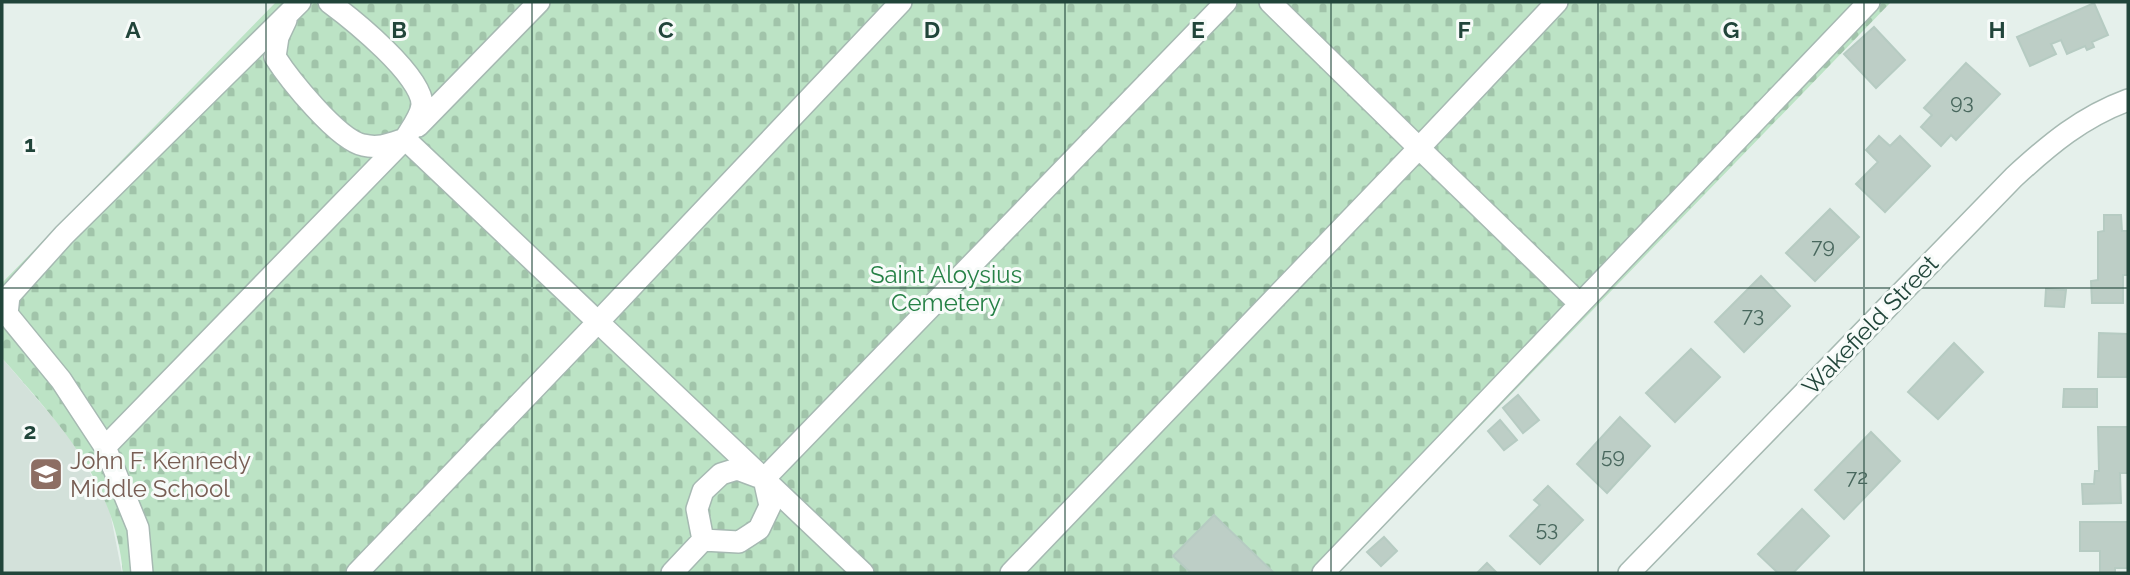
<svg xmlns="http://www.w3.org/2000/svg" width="2130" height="575" viewBox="0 0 2130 575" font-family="Raleway,sans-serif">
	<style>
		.built { fill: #d3e1da }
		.cemetery { fill: url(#cemetery-stones) }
		.building { fill: #bdcec6; stroke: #b6cbc2; stroke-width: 2 }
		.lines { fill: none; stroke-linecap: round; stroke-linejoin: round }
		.minor-casing { stroke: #a6b9b2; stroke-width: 24 }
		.minor { stroke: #fff; stroke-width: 21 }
		.grid { fill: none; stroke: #21453a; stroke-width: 2; stroke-opacity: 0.55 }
		.labels { text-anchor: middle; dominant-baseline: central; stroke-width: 6; stroke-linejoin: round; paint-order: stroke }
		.number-label { font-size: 21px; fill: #48675d }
		.park-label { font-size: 24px; fill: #268146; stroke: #f7fbf9 }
		.street-label { font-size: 24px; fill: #21453a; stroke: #f7fbf9 }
		.education-label { font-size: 24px; fill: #785e54; stroke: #f7fbf9; text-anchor: start }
		.grid-label { font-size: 23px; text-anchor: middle; font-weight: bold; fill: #21453a; stroke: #f7fbf9; stroke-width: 6; stroke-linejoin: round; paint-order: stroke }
	</style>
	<defs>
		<pattern id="cemetery-stones" width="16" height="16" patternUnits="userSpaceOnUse" patternTransform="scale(1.75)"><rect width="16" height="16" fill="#bce3c5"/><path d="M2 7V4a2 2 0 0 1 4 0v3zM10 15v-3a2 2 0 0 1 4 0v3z" fill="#a1c4aa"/></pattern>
	</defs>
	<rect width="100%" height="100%" fill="#e5f0eb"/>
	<path class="built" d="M2 358 72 440 109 507 122 573H2Z"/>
	<path class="cemetery" d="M276 2H1891L1338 573H123C114 480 60 425 2 358V283Z"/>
	<path class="building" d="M2094 3 2108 35 2092 42 2094 47 2087 50 2085 46 2067 54 2061 40 2051 44 2056 54 2030 66 2017 37Z
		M1874 27 1905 60 1876 88 1844 54Z
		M1966 63 2000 94 1956 140 1951 135 1941 146 1921 127 1932 115 1924 108Z
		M1879 136 1890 146 1900 136 1930 166 1885 212 1856 184 1878 162 1866 150Z
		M1830 209 1859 237 1815 281 1786 253Z
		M2104 215H2121L2122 231H2128V275H2123V303H2092L2091 281 2098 280V232L2104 231Z
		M1761 276 1790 306 1744 352 1715 322Z
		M2046 289 2066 290 2064 307 2045 306Z
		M2099 333 2128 334V377H2098Z
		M1954 343 1983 372 1938 419 1908 392Z
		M1691 349 1720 377 1675 422 1646 393Z
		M2064 389H2097V407H2063Z
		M1518 395 1539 420 1523 433 1503 408Z
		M1620 417 1650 446 1607 493 1577 464Z
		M1500 420 1517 440 1504 450 1488 431Z
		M2098 427H2128V473H2120L2121 503 2083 504 2082 484H2094L2095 471H2099Z
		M1871 432 1900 461 1844 519 1815 490Z
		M1548 486 1583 520 1540 564 1510 536 1540 505 1534 500Z
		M1802 509 1829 536 1793 573H1778L1758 554Z
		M1214 515 1274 573H1191L1173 556Z
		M2080 522H2128V568H2115V573H2100V551H2080Z
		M1384 537 1397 551 1381 566 1367 552Z
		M1487 563 1497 573H1477Z"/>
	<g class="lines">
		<g class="minor-casing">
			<path id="minor" d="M300 2 64 235 9 296 7 314 61 380 105 447 405 139 598 322 901 2
				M1557 2 1419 148 1580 304 1869 2
				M286 20 278 37 275 57C289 79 338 140 363 145 379 149 390 144 405 139 411 129 421 116 422 105 423 76 352 19 329 2
				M418 126 539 2
				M105 447 138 528 142 573
				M764 479 1226 2
				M764 479 863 573
				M703 540 739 542 759 529 770 506 764 479
				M357 573 598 322 764 479 737 469 721 474 703 491 697 509 703 540 672 573
				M1011 573 1419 148 1270 2
				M1323 573 1580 304
				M1629 573 2014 177C2050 144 2082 117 2128 100"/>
		</g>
		<use href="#minor" class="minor"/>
	</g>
	<path class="grid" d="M266 2V573M532 2V573M799 2V573M1065 2V573M1331 2V573M1598 2V573M1864 2V573M2 288H2128"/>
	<defs>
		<g id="school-square" transform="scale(1.75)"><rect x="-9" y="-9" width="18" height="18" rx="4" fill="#8d6e63" stroke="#f7fbf9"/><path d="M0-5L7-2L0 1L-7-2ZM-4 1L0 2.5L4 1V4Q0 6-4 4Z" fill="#fff"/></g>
	</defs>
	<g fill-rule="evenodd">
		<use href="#school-square" x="46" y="474"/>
	</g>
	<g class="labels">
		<g class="number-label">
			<text x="1962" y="101">93</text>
			<text x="1823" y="245">79</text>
			<text x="1753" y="314">73</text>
			<text x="1613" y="455">59</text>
			<text x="1857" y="476">72</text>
			<text x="1547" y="528">53</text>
		</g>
		<g class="park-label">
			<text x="946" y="274">Saint Aloysius<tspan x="946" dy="28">Cemetery</tspan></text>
		</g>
		<g class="street-label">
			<text transform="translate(1870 325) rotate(-46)">Wakefield Street</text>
		</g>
		<g class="education-label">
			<text x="70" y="460">John F. Kennedy<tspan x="70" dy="28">Middle School</tspan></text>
		</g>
	</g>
	<g class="grid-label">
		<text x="133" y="38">A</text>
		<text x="399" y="38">B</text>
		<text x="666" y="38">C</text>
		<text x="932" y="38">D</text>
		<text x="1198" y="38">E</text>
		<text x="1464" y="38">F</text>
		<text x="1731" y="38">G</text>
		<text x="1997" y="38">H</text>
		<text x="30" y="152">1</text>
		<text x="30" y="439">2</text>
	</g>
	<rect width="2130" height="575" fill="none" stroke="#21453a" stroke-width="7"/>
</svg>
